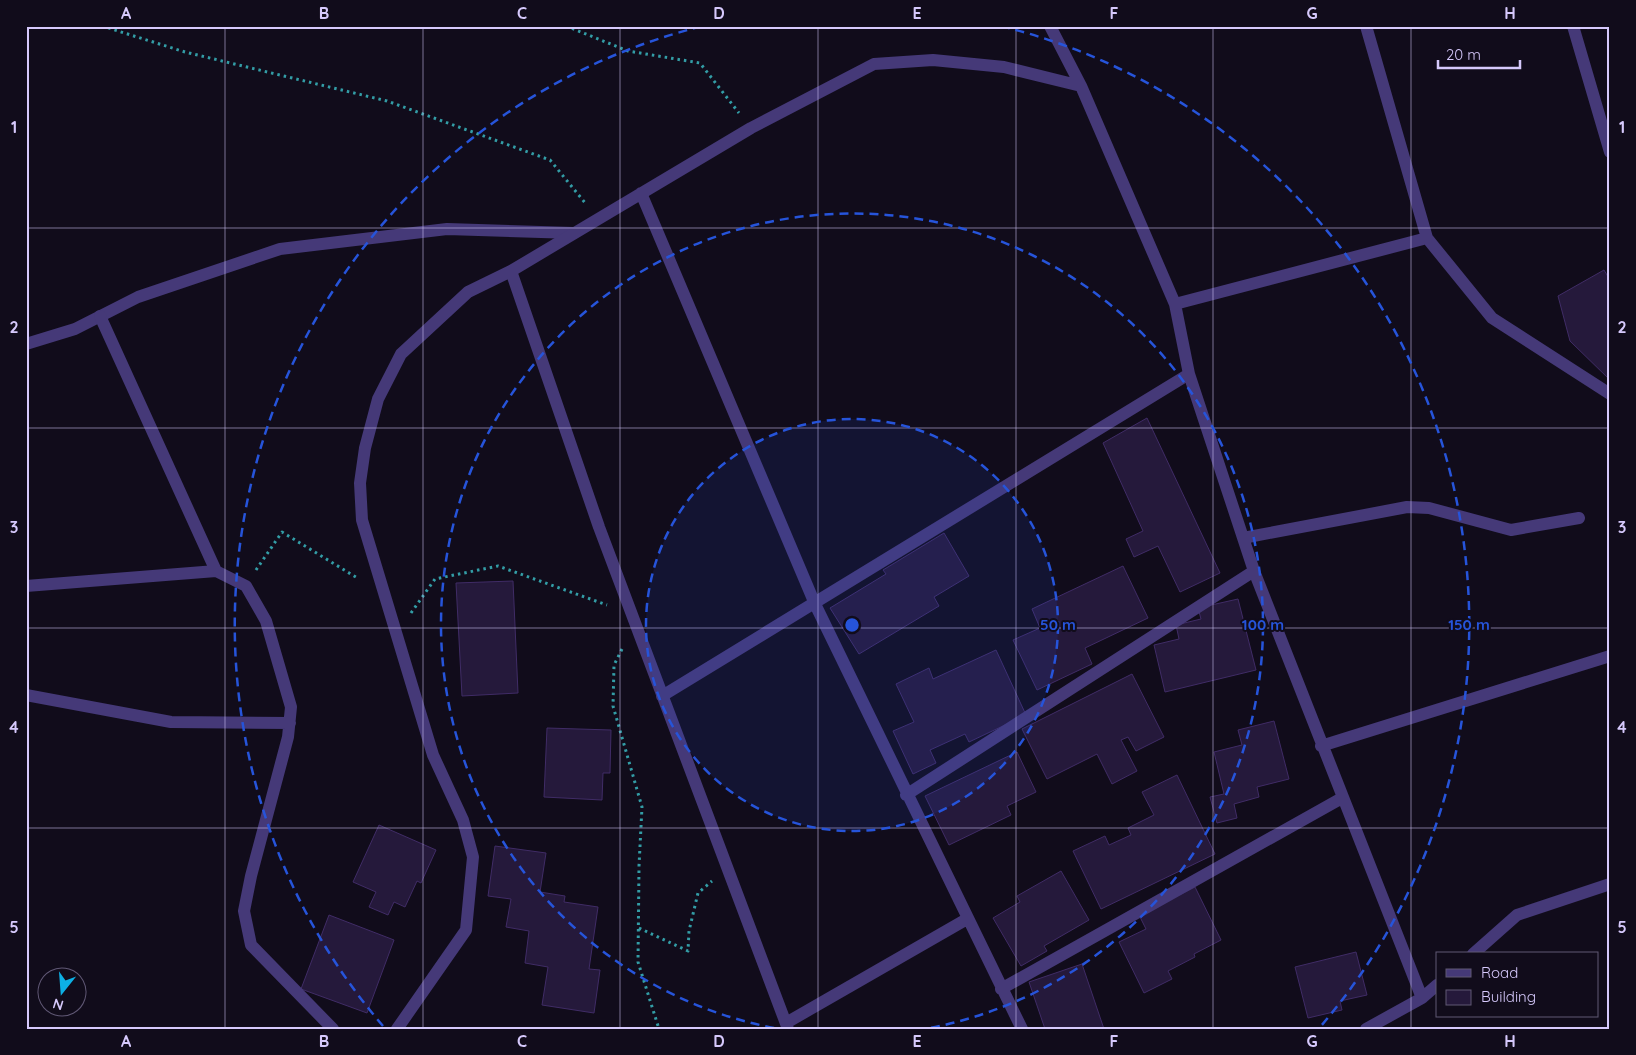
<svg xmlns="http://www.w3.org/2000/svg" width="1636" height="1055" viewBox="0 0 1636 1055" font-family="Quicksand,sans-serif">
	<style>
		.building { fill: #25193b; stroke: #402c66 }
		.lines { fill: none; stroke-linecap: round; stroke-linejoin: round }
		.path { stroke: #339da6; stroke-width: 3; stroke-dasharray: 2.5 4; stroke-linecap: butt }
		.service { stroke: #453978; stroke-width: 12 }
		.minor { stroke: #453978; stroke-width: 12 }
		.grid { fill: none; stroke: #d6c9fc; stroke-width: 1; stroke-opacity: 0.55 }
		.ring { fill: none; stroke: #2654da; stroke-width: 2.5; stroke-dasharray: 9 6 }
		.centre { fill: #2654da; stroke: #110c1b; stroke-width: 2.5 }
		.ring-label { font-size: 15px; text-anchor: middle; font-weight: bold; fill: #2654da; stroke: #110c1b; stroke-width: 4; stroke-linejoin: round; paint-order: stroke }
		.neatline { fill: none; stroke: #d6c9fc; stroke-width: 2 }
		.grid-label { font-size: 16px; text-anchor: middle; font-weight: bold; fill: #d6c9fc }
	</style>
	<rect width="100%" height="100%" fill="#110c1b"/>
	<path class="building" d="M1604 270 1610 280V380L1570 341 1558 296Z
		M1147 418 1220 573 1180 592 1158 546 1134 557 1126 539 1143 531 1103 443Z
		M944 533 969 576 934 597 939 606 859 654 830 608 886 574 883 570Z
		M1123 566 1148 618 1085 648 1092 664 1037 690 1013 640 1040 628 1032 609Z
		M513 581 518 693 462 696 456 583Z
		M1238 599 1256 670 1165 692 1154 645 1179 639 1176 625 1201 619 1198 608Z
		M996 650 1026 715 969 742 965 734 930 750 936 763 913 774 893 731 914 722 896 684 929 668 933 679Z
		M1132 674 1164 737 1136 751 1128 737 1121 740 1137 771 1112 784 1097 754 1047 779 1022 729Z
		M1274 721 1289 779 1257 787 1259 797 1234 804 1237 818 1217 823 1210 797 1224 794 1214 752 1242 745 1238 730Z
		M547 728 611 730 610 773H603L602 800 544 797Z
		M1017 752 1036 792 1007 806 1011 815 949 845 925 796Z
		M1177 775 1215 854 1101 909 1073 851 1105 836 1109 845 1131 835 1128 828 1154 815 1142 792Z
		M379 825 436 850 421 883 417 881 405 907 394 902 388 915 369 907 376 892 353 882Z
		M495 846 546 853 540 892 565 896 564 902 598 907 589 969 600 970 594 1013 542 1005 548 967 525 963 529 931 506 927 511 899 488 896Z
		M1061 871 1089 920 1044 946 1047 951 1021 966 993 918 1020 902 1017 896Z
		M1195 887 1221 940 1194 954 1195 957 1168 971 1172 979 1144 993 1119 942 1146 929 1139 915Z
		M329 915 394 940 367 1013 301 989Z
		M1356 952 1367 995 1340 1001 1342 1010 1308 1018 1295 967Z
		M1082 964 1104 1029H1045L1029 982Z"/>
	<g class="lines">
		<path class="path" d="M102 26 185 52 387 101 550 160 586 204
			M566 26 628 51 700 63 739 113
			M256 570 282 532 359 579
			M411 613 435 579 498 566 607 605
			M622 649 614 665 613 706 642 807 639 866 638 962 659 1029
			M639 928 688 951 689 931 698 893 712 881"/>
		<path class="service" d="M26 344 75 329 138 297 280 249 447 229 574 233"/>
		<path class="minor" d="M1050 26 1081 86 1175 304 1189 374 1254 571 1422 998 1366 1029
			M1573 26 1610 152
			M641 193 815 604 1022 1029
			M1427 238 1492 318 1610 394
			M511 271 599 527 788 1029
			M1175 304 1427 238 1366 26
			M100 316 216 571
			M1243 538 1407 507 1429 508 1511 530 1579 518
			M26 586 216 571 246 586 266 621 291 707 288 737 251 876 244 911 251 945 333 1029
			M26 695 171 722 290 723
			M662 696 1189 374
			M1321 746 1610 656
			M906 795 1254 571
			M1473 954 1517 915 1610 884
			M1001 989 1342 798
			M1422 998 1437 985
			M786 1023 967 919
			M397 1029 466 930 473 857 463 820 433 755 362 520 360 483 365 448 378 399 401 354 468 292 511 271 751 128 874 64 933 60 1004 67 1081 86"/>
	</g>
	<path class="grid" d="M225 26V1029M423 26V1029M620 26V1029M818 26V1029M1016 26V1029M1213 26V1029M1411 26V1029M26 228H1610M26 428H1610M26 628H1610M26 828H1610"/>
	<circle cx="852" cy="625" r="206" fill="#2654da" fill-opacity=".12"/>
	<g class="ring">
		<circle cx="852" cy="625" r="206"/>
		<path d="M774 1028A411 411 0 1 1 930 1028"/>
		<path d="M383 1026A617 617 0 0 1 703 26M1001 26A617 617 0 0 1 1321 1026"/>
	</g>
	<circle cx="852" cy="625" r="8" class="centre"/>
	<g class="ring-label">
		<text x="1058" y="630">50 m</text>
		<text x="1263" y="630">100 m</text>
		<text x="1469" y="630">150 m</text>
	</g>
	<rect width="1636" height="1055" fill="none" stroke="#110c1b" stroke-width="55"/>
	<rect x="1436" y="952" width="162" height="65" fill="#110c1b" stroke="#605875"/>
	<rect x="1446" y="969" width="25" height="8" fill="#453978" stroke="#605875"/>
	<text x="1481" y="978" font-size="15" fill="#d6c9fc">Road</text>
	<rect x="1446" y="990" width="25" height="15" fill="#25193b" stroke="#605875"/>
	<text x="1481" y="1002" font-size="15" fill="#d6c9fc">Building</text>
	<g transform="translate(62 992) rotate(197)"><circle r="24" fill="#110c1b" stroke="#605875"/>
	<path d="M0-4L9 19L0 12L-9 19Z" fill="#0db0e5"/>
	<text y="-8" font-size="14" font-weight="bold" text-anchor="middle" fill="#d6c9fc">N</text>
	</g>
	<path d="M1438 60v8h82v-8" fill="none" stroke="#d6c9fc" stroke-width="2.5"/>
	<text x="1446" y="60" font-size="15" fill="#d6c9fc" stroke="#110c1b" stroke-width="4" paint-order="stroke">20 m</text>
	<rect x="28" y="28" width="1580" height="1000" class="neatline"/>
	<g class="grid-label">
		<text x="126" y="19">A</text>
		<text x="324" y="19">B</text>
		<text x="522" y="19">C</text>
		<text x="719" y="19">D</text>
		<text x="917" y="19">E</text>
		<text x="1114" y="19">F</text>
		<text x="1312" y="19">G</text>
		<text x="1510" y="19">H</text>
		<text x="14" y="133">1</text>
		<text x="1622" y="133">1</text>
		<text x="14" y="333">2</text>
		<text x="1622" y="333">2</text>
		<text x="14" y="533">3</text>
		<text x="1622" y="533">3</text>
		<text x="14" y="733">4</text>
		<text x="1622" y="733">4</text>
		<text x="14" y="933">5</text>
		<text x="1622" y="933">5</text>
		<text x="126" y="1047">A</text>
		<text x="324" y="1047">B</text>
		<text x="522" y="1047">C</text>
		<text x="719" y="1047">D</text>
		<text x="917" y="1047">E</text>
		<text x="1114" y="1047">F</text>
		<text x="1312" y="1047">G</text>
		<text x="1510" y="1047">H</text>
	</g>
</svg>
